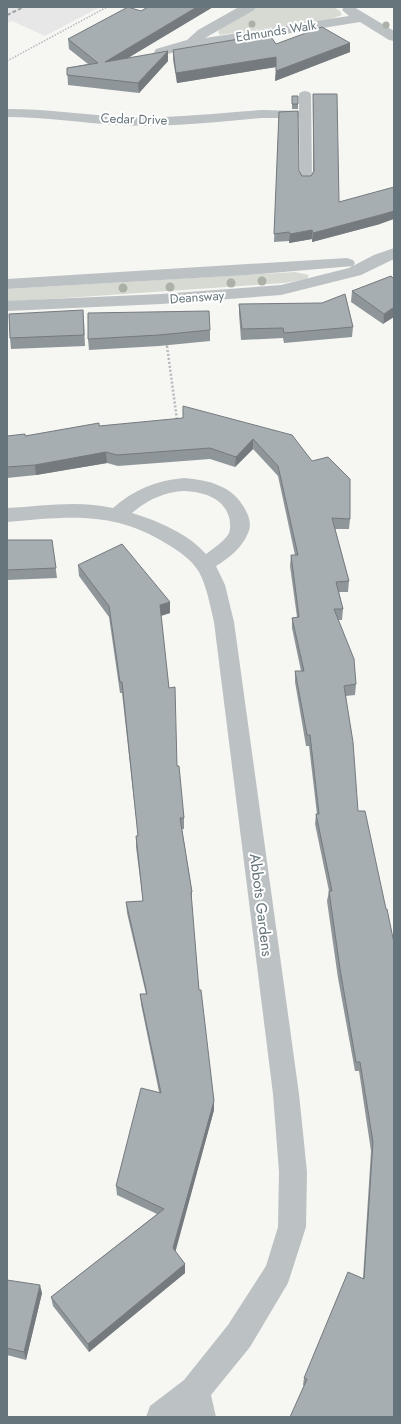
<svg xmlns="http://www.w3.org/2000/svg" width="401" height="1424" viewBox="0 0 401 1424" font-family="Jost,sans-serif">
	<style>
		.built { fill: #e7e7e7 }
		.green { fill: #d7dad3 }
		.lines { fill: none; stroke-linecap: round; stroke-linejoin: round }
		.path-far1 { stroke: #b6babc; stroke-width: 1.5; stroke-dasharray: 1.5 1.5; stroke-linecap: butt }
		.path { stroke: #b6babc; stroke-width: 2.5; stroke-dasharray: 2 2; stroke-linecap: butt }
		.lane { fill: #bcc1c3; fill-rule: evenodd }
		.street { fill: #bcc1c3; fill-rule: evenodd }
		.rail { stroke: #9ca4a7; stroke-width: 2; stroke-dasharray: 4 2; stroke-linecap: butt }
		.tree { fill: #abb1a6 }
		.wall { fill: #8f9699 }
		.shaded-wall { fill: #747a7d }
		.building { fill: #a6aeb2; stroke: #747a7d }
		.labels { text-anchor: middle; dominant-baseline: central; stroke-width: 4; stroke-linejoin: round; paint-order: stroke }
		.far-street-label { font-size: 13px; fill: #65757b; stroke: #fff }
		.street-label { font-size: 15px; fill: #65757b; stroke: #fff }
	</style>
	<rect width="100%" height="100%" fill="#f6f6f3"/>
	<path class="built" d="M7 7H100L45 36 12 21 7 23Z"/>
	<path class="green" d="M257 7H333L340 11 342 15 331 19 220 35 218 32 220 29Z
		M295 272 309 275 307 279 284 283 7 302V289Z"/>
	<g class="lines">
		<path class="path-far1" d="M7 61 107 7
			M166 342 167 347"/>
		<path class="path" d="M167 346 177 420"/>
		<path class="lane" d="M305 91 309 92 311 94 312 180 310 183H302L300 180 299 118H262L258 117 256 114 258 111 262 110 299 111V94L301 92Z"/>
		<path class="street" d="M239 7H256L254 10 205 38 349 16 342 10 344 7H354L394 31V41L389 40 360 22 216 45 192 47 161 56 156 55 154 52 156 49 187 40 198 30Z
			M7 109C45 109 82 114 119 117 167 119 215 113 262 110L267 111 269 114 267 117 262 118C215 122 167 128 119 125 82 123 45 117 7 117Z
			M394 248V259L361 275 281 295 161 304 7 311V301L161 294 281 285 349 268 374 255Z
			M347 258 353 260 355 263 353 266 247 275 7 289V279Z
			M184 478C209 480 233 486 245 509 249 516 252 525 248 533 242 548 229 558 216 566L225 585 234 622 299 1094 307 1172 306 1227 288 1283 250 1347 211 1395 216 1417H146L150 1406 184 1380 228 1325 266 1266 278 1227 279 1172 273 1094 214 622C210 605 207 587 199 572 192 560 179 551 167 544 113 510 67 517 7 522V508C43 506 78 500 113 508 133 490 157 480 184 478ZM184 491C203 492 223 497 229 517 230 522 231 528 229 533 225 541 214 548 206 554 187 533 158 521 132 513 147 500 164 492 184 491Z"/>
		<path class="rail" d="M7 15 24 7"/>
	</g>
	<g class="tree">
		<circle cx="252" cy="24" r="3.5"/>
		<circle cx="386" cy="25" r="3.5"/>
		<circle cx="262" cy="281" r="4.5"/>
		<circle cx="231" cy="283" r="4.5"/>
		<circle cx="170" cy="287" r="4.5"/>
		<circle cx="123" cy="288" r="4.5"/>
	</g>
	<path class="wall" d="M148 7H213L128 58 168 61 139 93 68 85 67 68 88 64 69 49 68 39 141 11Z
		M350 43V52L275 81 276 67 177 83 173 60V50L276 44Z
		M313 94 339 202 380 224 312 242V239L289 243V241L274 242 279 112 299 171 302 176H311L313 172Z
		M292 96H298V109H292Z
		M391 276 383 324 351 302 352 291Z
		M239 304 353 327 352 337 284 343 283 338 241 340 239 314Z
		M84 321 85 346 11 349 10 338Z
		M210 330V341L159 346 89 350 88 339Z
		M99 426 292 435 350 519 349 529H335L349 581 348 592H339L343 609 342 620H338L356 684 355 695 346 696 394 1417 303 1385 304 1378 363 1278 371 1151 359 1071H355L338 978 327 901 329 891 315 824 316 814H317L309 746H306L295 682V671H301L292 628V618L297 617 290 566 291 555H295L278 476 253 449 235 467 210 459 118 466 107 463 36 475 7 478V436H25Z
		M7 540H52L57 578 7 580Z
		M78 565 170 613 161 616 177 766 184 818V829H182L192 892V902H191L199 990 214 1101V1110L175 1251 185 1264V1273L89 1352 53 1306 51 1297 157 1214 117 1195 116 1186 159 1092 141 1004 140 994H146L127 913 126 902 143 901 136 847V836H138L122 693H120L109 617 79 576Z
		M7 1280 42 1293 26 1360 7 1355Z"/>
	<path class="shaded-wall" d="M197 7H213L106 71 105 62Z
		M350 43V52L275 81 276 71Z
		M168 51V61L139 93 138 83Z
		M276 57V67L177 83 176 73Z
		M394 211V219L380 224 312 242 313 233Z
		M312 230V239L289 243 290 234Z
		M394 307V317L383 324 384 314Z
		M253 439V449L235 467 236 457Z
		M106 452 107 463 36 475 35 465Z
		M170 602V613L160 616V605Z
		M214 1101V1110L174 1257 173 1248Z
		M185 1264V1273L89 1352 88 1344Z
		M40 1285 42 1293 26 1360 24 1352Z"/>
	<path class="building" d="M128 7 141 11 148 7H197L105 62 168 51 138 83 67 75V68L98 63 68 39Z
		M322 27 350 43 276 71V57L176 73 173 50 269 34 276 44Z
		M313 94H337L339 202 394 187V211L380 215 313 233 312 230 290 234 289 232 274 234 279 112 298 111 299 171 302 176H311L314 171Z
		M292 96H298V104H292Z
		M391 276 394 279V307L384 314 352 291Z
		M345 294 353 327 284 333 283 328 242 329 239 304 322 303Z
		M83 310 84 335 10 338 9 314Z
		M209 311 210 330 159 335 88 339V313Z
		M183 406 292 435 312 461 328 457 350 479V519L332 518 349 581 336 582 343 609H334L354 659 356 684 344 686 353 742 358 811H365L386 909H387L394 943V1417H290L307 1379 304 1378 348 1272 364 1279 373 1142 360 1062H356L340 969 329 891H332L316 814H319L310 735H307L295 671H304L292 618 299 617 291 555H298L278 466 253 439 236 457 210 448 117 455 106 452 35 465 7 467V436L25 434V436L99 423V426L183 418Z
		M7 540H52L56 568 7 570Z
		M122 544 170 602 160 605 169 688 175 687 177 766H179L184 818H180L192 892H191L199 990H201L214 1101 173 1248 185 1264 88 1344 51 1297 164 1209 116 1186 141 1088 161 1093 140 994H147L126 902 143 901 136 836H138L122 682H120L109 606 78 565Z
		M7 1280 40 1285 24 1352 7 1348Z"/>
	<g class="labels">
		<g class="far-street-label">
			<text transform="translate(276 31) rotate(-9)">Edmunds Walk</text>
			<text transform="translate(134 119) rotate(2)">Cedar Drive</text>
			<text transform="translate(197 297) rotate(-4)">Deansway</text>
		</g>
		<g class="street-label">
			<text transform="translate(261 905) rotate(83)">Abbots Gardens</text>
		</g>
	</g>
	<rect width="401" height="1424" fill="none" stroke="#65757b" stroke-width="16"/>
</svg>
